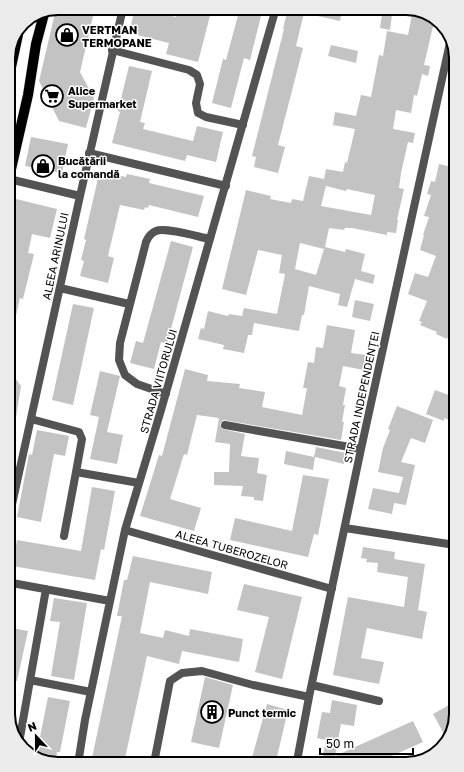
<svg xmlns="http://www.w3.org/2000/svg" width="464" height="772" viewBox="0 0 464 772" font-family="'Golos Text',sans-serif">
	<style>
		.building { fill: #c3c3c3; fill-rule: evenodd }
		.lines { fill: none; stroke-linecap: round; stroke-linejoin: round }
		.primary-casing { stroke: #dbdbdb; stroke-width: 11 }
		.street { stroke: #535353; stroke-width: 8 }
		.primary { stroke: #000; stroke-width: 10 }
		.labels { text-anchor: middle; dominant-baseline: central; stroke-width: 3; stroke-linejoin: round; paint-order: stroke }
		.poi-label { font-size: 11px; font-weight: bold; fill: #000; stroke: #fff; text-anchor: start }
		.street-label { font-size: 11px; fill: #000; stroke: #fff }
		.rim { fill: none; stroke: #000; stroke-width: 2 }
	</style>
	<rect width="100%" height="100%" fill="#fff"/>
	<path class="building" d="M58 8H95L80 72 94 98 86 128 59 121 39 81 56 9Z
		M135 8H156L155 12 176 17 178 8H212L198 62 166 54 169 43 129 33Z
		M240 8H263L250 60 244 58 231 108 212 103 223 59 226 60Z
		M288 8 302 10V8H338L337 10 342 11 340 21 304 13 296 46 303 48 278 145 285 147 278 173 254 167 256 157 252 156 284 29H283Z
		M383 8H393L390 30 380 28Z
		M413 9 434 17 435 18 424 65 430 66 428 76 422 74 417 96 414 95 411 113 396 110 393 129 415 133 413 143 408 142 401 173 399 188 404 189 397 220H398L396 233 387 232V235L352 228H345L344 230 329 228 325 247 345 252 346 249 365 254 361 271 375 275 373 284 355 279 347 307 338 305 340 294 309 286 304 315H302L299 331 254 323 252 335H248L244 353 223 349 224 345 198 339 201 328 204 329 208 311 228 316 229 314 242 316 244 308 277 314 285 274 279 273 282 255 258 250 246 295 222 289 246 190 271 196 270 199 291 203 292 199 303 201 309 176 324 179 326 169 343 172 345 162 347 163 355 129 333 125 335 112 356 116 361 95 371 97 379 55 383 56 387 31 408 35ZM326 186 346 191 347 189 375 195 371 215 321 206ZM300 243 324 249 316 275 295 269Z
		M331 45 358 51 356 63 328 56Z
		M129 66 152 71 140 122 145 123 143 129 193 141 197 126 223 132 216 162 187 155 185 161 112 143 120 112 118 111Z
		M31 137 68 144 62 173 25 166Z
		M439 164 452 167 453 333 450 332 447 339 436 334 437 332 420 325 422 322 419 321 427 301 408 294 415 273 428 277 436 256 420 250 424 235H423L429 217 424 216 431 195 427 194 431 181 435 182Z
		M99 174 111 177 112 174 126 177 127 174 150 179 149 183 204 196 198 217 149 205 148 208 145 207 144 210 120 205 108 256 114 258 108 283 80 276 84 261 81 260 86 240 84 239Z
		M16 199 57 209 50 238 32 234 28 253 34 254 23 299 20 298 14 324H10L9 226Z
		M171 241 193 247 167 344 161 342 154 369 130 363 136 341 143 343Z
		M355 300 374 304 370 321 352 317Z
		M73 304 94 308 73 405 52 400Z
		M327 325 355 330 351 353 367 355 364 370 343 366 339 386 346 388 343 405H345L342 422H344L341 440 223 420 220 424 222 429 245 434 241 456 259 458 257 473 267 475 263 501 254 500V497L241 496 243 486 214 485V472H229L230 444 215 442 219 418 197 415 187 455 184 454 170 499 201 508 194 531 140 516 159 455 162 456 185 369 208 375 207 381 240 384 239 388 265 392 262 407 302 415 307 388H303L308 362 314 363 316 347 323 348Z
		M10 371 21 386 16 417H11Z
		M100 371 120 376 107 432 123 435 117 464 90 459 99 417 90 415Z
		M435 390 454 397V422L444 418V421L426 414Z
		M397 406 433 420 425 443 411 438 401 462 415 465 406 505 394 503 392 514 368 509 373 488 399 493 403 477 378 472 383 448 390 430 388 429Z
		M37 430 69 436 65 456 54 454 41 522 17 517 29 454 32 455Z
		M316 447 346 453 344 464 315 457 313 470 284 464 286 451 314 457Z
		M303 475 329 479 318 535 314 534 308 557 230 540 235 518 292 531Z
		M92 487 115 491 104 550 101 549 95 580 12 566 17 540 81 551Z
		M363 547 395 552 394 559 425 564 418 610 427 612 422 639 367 628 361 658 384 662 379 684 333 675 348 597 404 607 408 577 377 572 378 563 366 562 367 559 361 558Z
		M133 556 212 572 208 594 150 582 140 633 163 638 165 630 189 636 190 629 243 639 239 662 182 651 179 664 147 656 124 763H91L122 616H117L124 580H127Z
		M244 584 302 597 282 679 255 672 269 617 237 610Z
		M54 598 87 603 74 680 51 676 60 622 50 621Z
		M12 628 28 631 17 681H13Z
		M205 677 233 685 219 748 191 742Z
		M48 697 70 701 60 752H57L55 764 36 757Z
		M332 700 357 705 354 726 341 724 335 756 413 721 423 742 385 759 322 760 326 740 317 738 322 712 330 713Z
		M456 701V714L451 730 444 734 433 714Z
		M267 704 288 710 276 761H251Z"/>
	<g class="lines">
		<g class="primary-casing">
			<path id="primary" d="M8 81 19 30
				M9 178 28 95 36 44 44 14"/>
		</g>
		<path class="street" d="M112 50 189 70 197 75 200 84 196 103 198 113 206 117 243 125
			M89 153 226 186
			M9 179 80 196
			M60 288 129 304
			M166 394 137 384 125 375 119 360 120 343 146 242C148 237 151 233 156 231 165 227 199 237 210 239
			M31 419 79 432 82 439 76 472 139 483
			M225 425 361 449
			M11 509 80 196 123 8
			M345 528 455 545
			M125 530 332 589
			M64 536 76 472
			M12 583 110 601
			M30 680 91 692
			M312 685 379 701
			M19 743 46 589
			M297 761 309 697 361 449 451 38
			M154 763 170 681 182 673 202 671 253 685 309 697
			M78 764 85 720 125 530 161 410 276 8"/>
		<use href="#primary" class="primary"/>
	</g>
	<defs>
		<g id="shop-ring" transform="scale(1.15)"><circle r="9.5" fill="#fff" stroke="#000" stroke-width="1.5"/><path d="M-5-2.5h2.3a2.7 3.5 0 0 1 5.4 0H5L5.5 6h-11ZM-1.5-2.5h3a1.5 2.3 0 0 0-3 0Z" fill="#000"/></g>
		<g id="supermarket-ring" transform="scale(1.15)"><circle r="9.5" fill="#fff" stroke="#000" stroke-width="1.5"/><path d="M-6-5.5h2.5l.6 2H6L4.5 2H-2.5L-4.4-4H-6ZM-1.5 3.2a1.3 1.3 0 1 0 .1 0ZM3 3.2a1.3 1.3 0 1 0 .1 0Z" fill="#000"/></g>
		<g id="building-ring" transform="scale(1.15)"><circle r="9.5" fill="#fff" stroke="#000" stroke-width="1.5"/><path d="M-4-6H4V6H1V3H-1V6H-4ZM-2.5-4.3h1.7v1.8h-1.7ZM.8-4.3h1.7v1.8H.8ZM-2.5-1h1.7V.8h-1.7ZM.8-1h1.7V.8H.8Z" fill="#000"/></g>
	</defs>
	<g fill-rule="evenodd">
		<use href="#shop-ring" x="67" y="35"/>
		<use href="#supermarket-ring" x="52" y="96"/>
		<use href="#shop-ring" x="43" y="166"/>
		<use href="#building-ring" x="212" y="712"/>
	</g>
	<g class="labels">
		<g class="poi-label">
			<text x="82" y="29">VERTMAN<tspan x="82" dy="13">TERMOPANE</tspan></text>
			<text x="68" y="90">Alice<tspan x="68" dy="13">Supermarket</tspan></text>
			<text x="58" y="160">Bucătării<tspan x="58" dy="13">la comandă</tspan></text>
			<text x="228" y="712">Punct termic</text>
		</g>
		<g class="street-label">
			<text transform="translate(55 256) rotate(-78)">ALEEA ARINULUI</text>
			<text transform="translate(158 381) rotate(-74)">STRADA VIITORULUI</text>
			<text transform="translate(361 397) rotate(-78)">STRADA INDEPENDENȚEI</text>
			<text transform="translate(232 549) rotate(16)">ALEEA TUBEROZELOR</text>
		</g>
	</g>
	<path d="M0 0H464V772H0ZM58 15H406A43 43 0 0 1 449 58V714A43 43 0 0 1 406 757H58A43 43 0 0 1 15 714V58A43 43 0 0 1 58 15Z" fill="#ebebeb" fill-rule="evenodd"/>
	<path class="rim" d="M58 15H406A43 43 0 0 1 449 58V714A43 43 0 0 1 406 757H58A43 43 0 0 1 15 714V58A43 43 0 0 1 58 15Z"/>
	<g transform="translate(36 736) rotate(338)" stroke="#ffffff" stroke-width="3" paint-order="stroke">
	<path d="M0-3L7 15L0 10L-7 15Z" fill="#000000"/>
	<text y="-6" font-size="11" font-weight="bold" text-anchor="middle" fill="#000000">N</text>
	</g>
	<path d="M320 748v6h93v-6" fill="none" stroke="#000000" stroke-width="2"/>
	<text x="326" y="748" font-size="12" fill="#000000" stroke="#ffffff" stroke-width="3" paint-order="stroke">50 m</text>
</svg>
